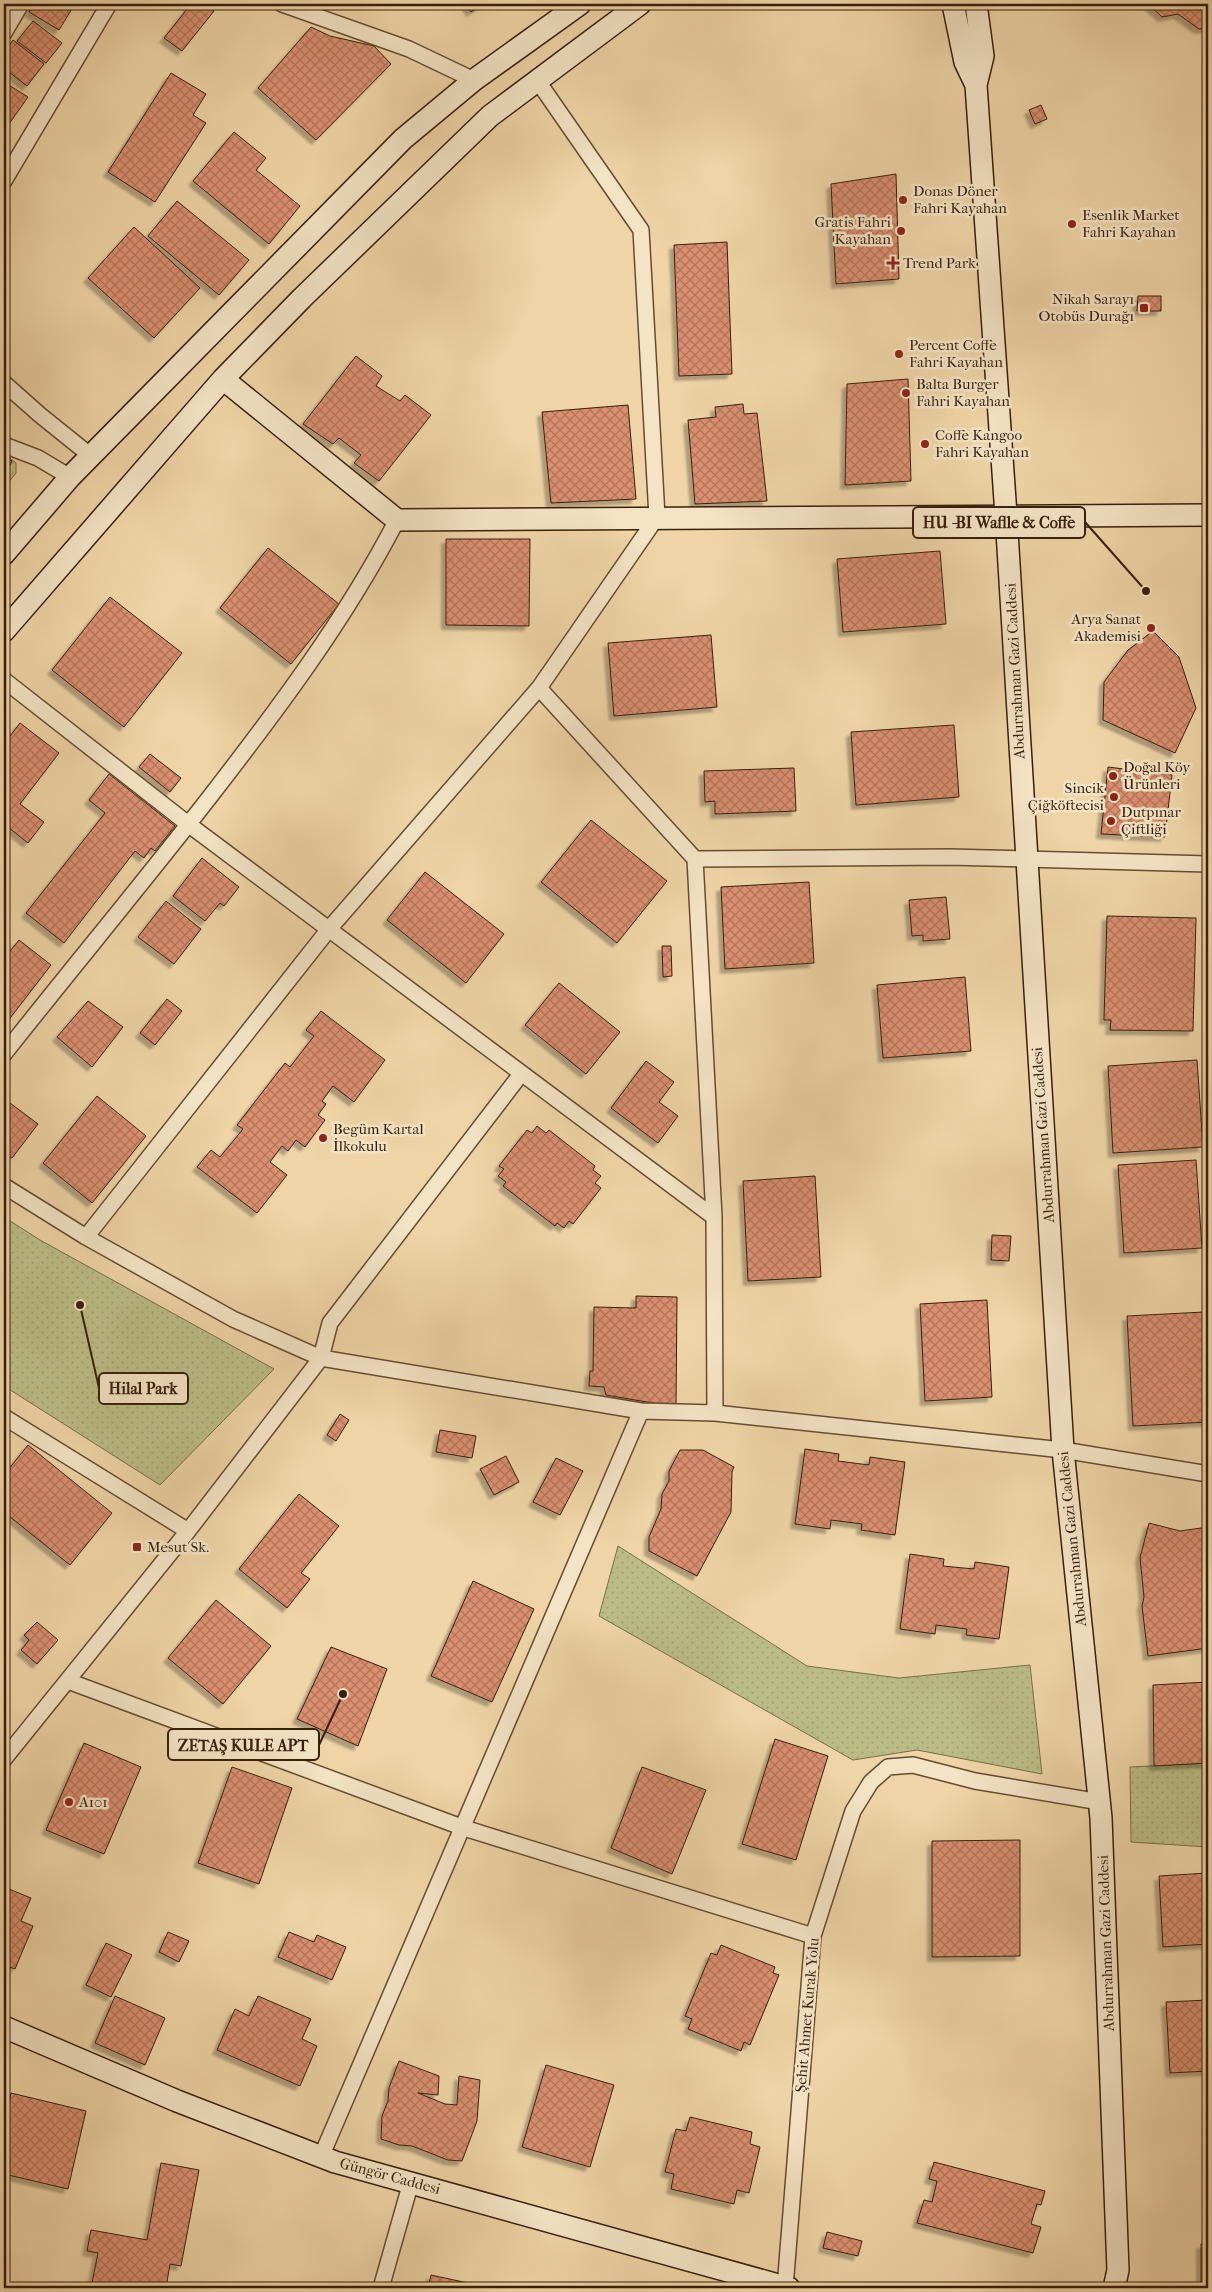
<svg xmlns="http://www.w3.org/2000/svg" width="1212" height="2292" viewBox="0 0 1212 2292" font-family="'IM FELL French Canon',serif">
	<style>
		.park { fill: url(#park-dots); stroke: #796d48 }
		.building { fill: url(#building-cross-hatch); stroke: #371e0a; filter: url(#shadow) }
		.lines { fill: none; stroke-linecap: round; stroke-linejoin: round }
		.street-casing { stroke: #654c31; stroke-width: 18 }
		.secondary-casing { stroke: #371e0a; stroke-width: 24 }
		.street { stroke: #f4e3c5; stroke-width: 15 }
		.secondary { stroke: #f4e3c5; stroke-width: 21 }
		.poi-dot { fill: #8f2418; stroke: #f4e3c5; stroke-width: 2 }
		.labels { text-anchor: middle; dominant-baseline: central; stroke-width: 5; stroke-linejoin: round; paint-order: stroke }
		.poi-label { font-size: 15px; fill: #371e0a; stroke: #f4e3c5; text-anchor: start }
		.street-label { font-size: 15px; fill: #371e0a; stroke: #f4e3c5 }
		.leader { fill: none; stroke: #371e0a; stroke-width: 2 }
		.callout-dot { fill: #371e0a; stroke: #f4e3c5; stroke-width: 2 }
		.callout { fill: #f4e3c5; stroke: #371e0a; stroke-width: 2 }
		.callout-label { font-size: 16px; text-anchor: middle; font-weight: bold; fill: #371e0a }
	</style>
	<defs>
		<pattern id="park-dots" width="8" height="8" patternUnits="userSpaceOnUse" patternTransform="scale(1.25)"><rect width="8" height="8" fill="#bbbc85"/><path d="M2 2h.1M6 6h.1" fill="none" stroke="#a1a172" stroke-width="1.8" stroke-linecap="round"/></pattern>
		<pattern id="building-cross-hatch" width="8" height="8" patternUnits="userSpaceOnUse" patternTransform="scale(1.25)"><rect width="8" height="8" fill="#da8f70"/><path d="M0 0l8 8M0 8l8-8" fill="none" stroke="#b2745a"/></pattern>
		<filter id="shadow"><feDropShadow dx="-4.5" dy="4.5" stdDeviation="1" flood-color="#0004"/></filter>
	</defs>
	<rect width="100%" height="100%" fill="#eed4a6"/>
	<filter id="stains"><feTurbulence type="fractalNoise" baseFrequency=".004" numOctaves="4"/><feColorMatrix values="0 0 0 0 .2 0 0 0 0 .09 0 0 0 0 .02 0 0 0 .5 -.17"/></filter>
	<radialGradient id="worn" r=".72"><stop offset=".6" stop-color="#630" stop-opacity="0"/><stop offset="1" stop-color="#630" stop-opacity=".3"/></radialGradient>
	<path class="park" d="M4 453 16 463V473L4 488Z
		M4 1217 40 1240 274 1369 160 1485 4 1386Z
		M618 1546 807 1666 899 1678 1030 1665 1042 1774 917 1750 853 1760 599 1616Z
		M1208 1763V1847L1131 1842 1130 1767Z"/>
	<path class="building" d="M34 4H75L59 30 29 12Z
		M191 4H205L214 11 182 51 164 38Z
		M466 4H483L471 12Z
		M1148 4H1208V28L1199 29 1178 14 1162 17Z
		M33 21 62 43 46 63 17 41Z
		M311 27 330 36 374 46 391 64 316 140 258 88Z
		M13 40 44 64 27 86 4 68V53Z
		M171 73 206 94 193 115 206 123 155 202 108 172Z
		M4 82 28 97 4 131Z
		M1041 105 1047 119 1035 124 1029 110Z
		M234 132 266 158 256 170 300 206 269 244 193 181Z
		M896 174 899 279 836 284 831 184Z
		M177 201 249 260 219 295 148 236Z
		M134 227 200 288 154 338 88 278Z
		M727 242 732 374 679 376 674 245Z
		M1138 296H1161V311H1137Z
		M356 356 382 376 376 386 400 401 405 395 431 415 379 481 354 463 361 455 339 438 333 444 303 424Z
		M908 379 911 481 845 485 847 384Z
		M743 404 744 414 757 413 767 501 695 504 688 420 716 417 715 407Z
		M628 405 636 499 551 503 542 412Z
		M4 457 12 461 4 477Z
		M446 539H530L529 626 446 625Z
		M268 548 339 604 291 664 220 608Z
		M940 551 946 624 843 632 837 559Z
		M110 597 182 653 124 727 52 670Z
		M1153 631 1179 657 1196 708 1175 753 1103 720 1104 682 1128 650Z
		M711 635 717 707 614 716 608 643Z
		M20 723 59 753 20 804 44 822 28 843 4 824V744Z
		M954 725 959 797 856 805 851 732Z
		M150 754 181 778 170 792 139 767Z
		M1108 767 1172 775 1165 837 1101 834Z
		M794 768 796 811 715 814V801L705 802 704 771Z
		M109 774 175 826 155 851 151 848 144 858 135 851 64 943 26 913 105 813 89 800Z
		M591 820 667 881 617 943 541 882Z
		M202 858 239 887 224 906 220 903 205 921 173 896Z
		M425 872 504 934 466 983 387 920Z
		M809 882 814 963 725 969 721 887Z
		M946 897 950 939 923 941V935L912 936 909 900Z
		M166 901 201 929 174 964 138 937Z
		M1107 916 1196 918 1193 1031 1110 1030 1111 1020H1104Z
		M19 940 51 965 4 1026V953L7 955Z
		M662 946H671L672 976 663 977Z
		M965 977 971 1051 883 1058 877 985Z
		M559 983 620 1032 586 1074 525 1025Z
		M167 999 182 1011 155 1045 140 1033Z
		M88 1001 123 1027 92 1067 57 1037Z
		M321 1011 385 1060 354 1102 333 1086 322 1101 326 1104 318 1115 325 1120 305 1147 296 1140 288 1151 282 1146 270 1162 287 1175 257 1213 197 1167 211 1150 220 1157 243 1129 237 1125 285 1063 290 1067 314 1036 306 1030Z
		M1197 1060 1203 1147 1113 1153 1108 1066Z
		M646 1061 674 1082 659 1102 678 1116 658 1143 611 1108Z
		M97 1096 146 1136 92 1203 43 1163Z
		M6 1100 38 1124 12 1158 4 1152V1103Z
		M537 1126 546 1133 549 1130 595 1166 593 1170 601 1176 595 1183 601 1188 573 1224 569 1221 564 1228 557 1223 555 1226 503 1186 506 1182 498 1176 504 1169 499 1166 527 1130 532 1133Z
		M1196 1160 1202 1248 1124 1253 1118 1165Z
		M815 1176 821 1277 748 1281 743 1181Z
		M992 1235 1011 1236 1009 1261 991 1260Z
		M636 1296 677 1297 676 1407 606 1395 604 1387 589 1386 590 1371H593L594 1307 636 1308Z
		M987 1300 992 1397 925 1401 920 1304Z
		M1204 1312 1208 1422 1133 1426 1127 1316Z
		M340 1414 349 1420 336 1441 327 1435Z
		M440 1430 476 1436 472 1458 436 1452Z
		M28 1445 112 1513 70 1565 4 1512V1475Z
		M805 1449 839 1454 838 1461 869 1465 870 1457 905 1462 895 1535 861 1530 862 1524 831 1520 830 1529 795 1524Z
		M680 1450H703L734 1467 732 1472 731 1512 697 1576 649 1551V1537L661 1509 662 1494 669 1481V1471Z
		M506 1456 519 1482 494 1495 480 1469Z
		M556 1458 583 1471 560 1515 533 1502Z
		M299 1494 339 1526 301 1573 310 1579 287 1608 239 1569Z
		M1149 1523 1180 1531 1208 1527V1648L1148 1656 1142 1606 1144 1597 1140 1558Z
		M910 1554 944 1559 943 1566 974 1569 975 1562 1009 1567 999 1639 966 1635 967 1629 936 1625 935 1634 900 1629Z
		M473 1581 534 1609 492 1702 431 1676Z
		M216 1600 271 1646 223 1704 168 1658Z
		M37 1622 58 1640 37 1664 21 1650 29 1640 24 1635Z
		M331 1647 387 1669 358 1746 297 1719Z
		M1208 1682V1763L1154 1766 1153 1685Z
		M775 1739 828 1756 796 1860 742 1844Z
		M84 1743 141 1767 104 1854 46 1830Z
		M232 1767 292 1788 259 1884 198 1863Z
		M642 1767 706 1790 672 1874 611 1848Z
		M1020 1840V1956L932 1957V1841Z
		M1208 1873V1944L1163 1947 1159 1876Z
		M4 1887 31 1898 21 1921 33 1926 15 1969 4 1965Z
		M168 1932 189 1941 179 1962 159 1952Z
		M289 1932 314 1942 317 1935 346 1947 332 1980 278 1957Z
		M106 1943 132 1955 111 1997 86 1985Z
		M721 1945 775 1967 773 1973 779 1975 750 2045 744 2042 741 2051 688 2029 692 2019 685 2016 711 1953 717 1955Z
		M115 1996 165 2018 145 2065 95 2043Z
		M258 1996 311 2019 302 2039 317 2046 300 2086 217 2050 235 2009 249 2016Z
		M1208 2000V2071L1170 2073 1166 2002Z
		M399 2061 439 2076 438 2095 418 2093 445 2104 457 2105 459 2076 480 2080 477 2121 462 2161 448 2160 412 2146 399 2145 381 2139 382 2116 388 2101 389 2088Z
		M546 2065 614 2085 590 2167 522 2147Z
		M11 2093 86 2111 68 2189 4 2174V2124Z
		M690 2117 752 2132 750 2144 760 2147 749 2193 737 2190 734 2204 671 2189 674 2174 665 2172 676 2129 686 2131Z
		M934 2162 1045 2191 1041 2205 1037 2204 1031 2224 1041 2227 1033 2253 917 2223 924 2200 932 2202 937 2181 929 2179Z
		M161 2163 199 2170 181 2266 170 2264 166 2288H91L98 2253 87 2251 91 2230 147 2240Z
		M827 2232 862 2241 858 2256 823 2248Z
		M1201 2244H1208V2288H1201Z
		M431 2275 491 2288H428Z"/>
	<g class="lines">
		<g class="street-casing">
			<path id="street" d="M282 4 409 49 474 80
				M4 33 21 4
				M4 181 109 4
				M4 383 40 415 91 456
				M4 445 38 458 70 477
				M4 680 188 824 714 1217
				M539 688 695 859 714 1217 715 1413
				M695 859 949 857 1208 864
				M4 1054C72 968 142 884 209 798 278 709 345 620 397 520
				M4 1186 86 1237 233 1319 321 1358 641 1411 715 1413 1063 1450 1208 1474
				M86 1237 329 929 539 688 657 517 641 230 537 80
				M4 1417 188 1531
				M68 1681 464 1828 813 1936
				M4 1759 188 1531 321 1358 330 1323 521 1074
				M321 2157 641 1411
				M381 2288 411 2182
				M785 2288 813 1936 853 1811 871 1782 888 1767 913 1765 975 1781 1100 1802"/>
		</g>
		<g class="secondary-casing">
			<path id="secondary" d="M953 4 965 62 976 85 1006 515 1063 1450 1101 1818 1118 2270 1114 2288
				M976 4 983 56 976 85
				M223 379 397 520 1208 515
				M4 554 70 477 403 139 474 80 580 4
				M4 631 223 379 302 298 490 116 640 4
				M4 2027 177 2101 335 2162 789 2288"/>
		</g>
		<use href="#street" class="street"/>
		<use href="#secondary" class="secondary"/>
	</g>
	<g class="poi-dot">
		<circle cx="903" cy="200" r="5"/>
		<circle cx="1072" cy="224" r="5"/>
		<circle cx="901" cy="231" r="5"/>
		<path d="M890.5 255.5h5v5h5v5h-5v5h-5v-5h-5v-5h5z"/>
		<rect x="1139" y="303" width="10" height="10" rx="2.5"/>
		<circle cx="899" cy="354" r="5"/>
		<circle cx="906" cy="393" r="5"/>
		<circle cx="925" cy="444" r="5"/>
		<circle cx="1151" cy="628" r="5"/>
		<circle cx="1113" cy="776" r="5"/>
		<circle cx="1114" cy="797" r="5"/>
		<circle cx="1111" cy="821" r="5"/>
		<circle cx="323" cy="1138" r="5"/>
		<rect x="132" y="1542" width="10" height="10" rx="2.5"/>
		<circle cx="69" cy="1802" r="5"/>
	</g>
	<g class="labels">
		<g class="poi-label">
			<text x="913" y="191">Donas Döner<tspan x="913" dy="17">Fahri Kayahan</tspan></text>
			<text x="1082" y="215">Esenlik Market<tspan x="1082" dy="17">Fahri Kayahan</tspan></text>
			<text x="891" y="222" text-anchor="end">Gratis Fahri<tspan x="891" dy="17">Kayahan</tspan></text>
			<text x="903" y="263">Trend Park</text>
			<text x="1134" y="299" text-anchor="end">Nikah Sarayı<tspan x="1134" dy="17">Otobüs Durağı</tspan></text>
			<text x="909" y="345">Percent Coffe<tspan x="909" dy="17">Fahri Kayahan</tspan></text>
			<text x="916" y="384">Balta Burger<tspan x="916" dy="17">Fahri Kayahan</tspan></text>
			<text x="935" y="435">Coffe Kangoo<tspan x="935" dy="17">Fahri Kayahan</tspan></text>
			<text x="1141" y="619" text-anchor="end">Arya Sanat<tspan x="1141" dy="17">Akademisi</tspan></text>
			<text x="1123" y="767">Doğal Köy<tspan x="1123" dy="17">Ürünleri</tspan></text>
			<text x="1104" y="788" text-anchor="end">Sincik<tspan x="1104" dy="17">Çiğköftecisi</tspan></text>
			<text x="1121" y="812">Dutpınar<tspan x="1121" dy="17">Çiftliği</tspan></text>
			<text x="333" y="1129">Begüm Kartal<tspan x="333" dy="17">İlkokulu</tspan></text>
			<text x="147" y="1547">Mesut Sk.</text>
			<text x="79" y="1802">A101</text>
		</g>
		<g class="street-label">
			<text transform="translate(1015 671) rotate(-93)">Abdurrahman Gazi Caddesi</text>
			<text transform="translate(1043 1135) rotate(-94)">Abdurrahman Gazi Caddesi</text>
			<text transform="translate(1072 1539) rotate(-96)">Abdurrahman Gazi Caddesi</text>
			<text transform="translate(1106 1943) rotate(-92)">Abdurrahman Gazi Caddesi</text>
			<text transform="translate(807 2015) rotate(-85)">Şehit Ahmet Kurak Yolu</text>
			<text transform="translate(390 2176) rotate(15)">Güngör Caddesi</text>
		</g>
	</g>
	<path class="leader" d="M1146 591L1085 522M80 1305L99 1388M343 1694L319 1745"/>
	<g class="callout-dot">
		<circle cx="1146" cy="591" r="5"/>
		<circle cx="80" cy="1305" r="5"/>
		<circle cx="343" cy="1694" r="5"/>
	</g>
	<g class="callout">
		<rect x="913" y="507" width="172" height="31" rx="5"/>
		<rect x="99" y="1373" width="89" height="31" rx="5"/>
		<rect x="168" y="1729" width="151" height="31" rx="5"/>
	</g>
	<g class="callout-label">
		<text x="999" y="528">HU -BI Waflle &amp; Coffe</text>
		<text x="143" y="1394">Hilal Park</text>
		<text x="243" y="1751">ZETAŞ KULE APT</text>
	</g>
	<rect width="1212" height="2292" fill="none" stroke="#eed4a6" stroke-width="20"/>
	<rect x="5" y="5" width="1202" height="2282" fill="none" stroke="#371e0a" stroke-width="2.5"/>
	<rect x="10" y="10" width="1192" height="2272" fill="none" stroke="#371e0a"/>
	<rect width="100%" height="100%" filter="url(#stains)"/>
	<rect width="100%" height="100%" fill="url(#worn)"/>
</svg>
